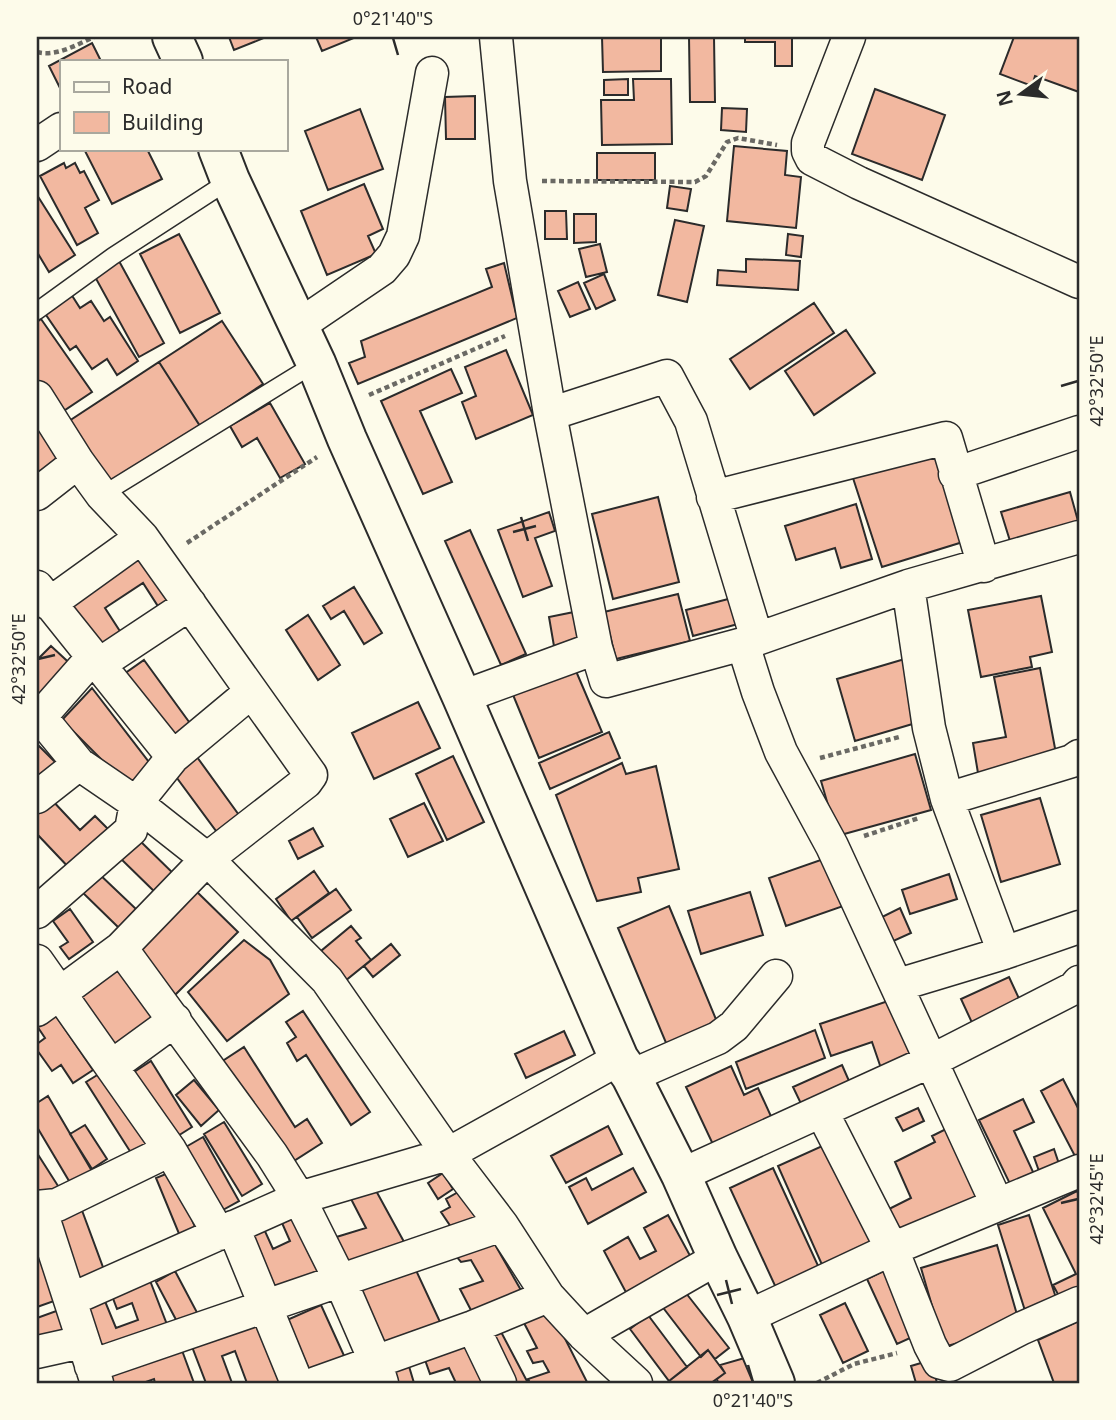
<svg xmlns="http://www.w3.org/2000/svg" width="1116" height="1420" viewBox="0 0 1116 1420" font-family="'Noto Sans',sans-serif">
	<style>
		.building { fill: #f2b8a0; stroke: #2b2b2b; stroke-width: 2 }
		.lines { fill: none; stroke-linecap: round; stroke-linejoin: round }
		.lane-casing { stroke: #2b2b2b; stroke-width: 19 }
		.street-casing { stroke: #2b2b2b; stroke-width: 35 }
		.secondary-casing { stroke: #2b2b2b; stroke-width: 42 }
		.path { stroke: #6a6964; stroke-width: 4.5; stroke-dasharray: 5 3.5; stroke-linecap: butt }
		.lane { stroke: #fdfbea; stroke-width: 16 }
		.street { stroke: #fdfbea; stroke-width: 32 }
		.secondary { stroke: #fdfbea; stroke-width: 38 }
		.ticks { fill: none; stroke: #2b2b2b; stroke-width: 2.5 }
		.neatline { fill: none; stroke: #2b2b2b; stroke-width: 2.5 }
		.ticks-label { font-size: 18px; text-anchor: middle; fill: #2b2b2b }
	</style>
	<rect width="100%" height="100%" fill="#fdfbea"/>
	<path class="building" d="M229 37H263L264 38 234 50Z
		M316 37H353L354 38 322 51Z
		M602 37H661V71L603 72Z
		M689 37H714L715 102H690Z
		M745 37H792V66H775V42H745Z
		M1014 37H1079V92L1035 76 1032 86 1000 74Z
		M92 43 101 61H61V90L49 66Z
		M628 79V95H604V80Z
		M633 79H671L672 144 602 145 601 100H634Z
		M875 89 945 115 922 180 852 154Z
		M475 96V139H446L445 97Z
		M722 108 747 109 746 132 721 130Z
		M360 109 383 169 328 190 305 131Z
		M734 146 787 151 785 175 801 177 796 228 727 221Z
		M84 149H147L162 179 112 204Z
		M597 153H655V180H597Z
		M64 163 66 168 75 163 80 173 84 171 99 200 85 208 98 233 77 245 40 176Z
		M364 184 383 229 368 236 376 254 327 275 301 211Z
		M670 186 691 189 687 211 667 208Z
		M37 195 75 255 49 272 37 252Z
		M545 211H566L567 239H545Z
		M574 214H596V242L574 243Z
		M675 220 704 226 687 302 658 295Z
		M179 234 220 313 180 333 140 254Z
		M788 234 803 236 801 257 786 255Z
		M600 244 607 272 586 277 579 249Z
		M746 259 800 261 798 290 717 285 718 270 746 272Z
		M119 261 164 343 139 357 94 275Z
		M504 263 517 318 358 384 349 363 365 357 361 341 492 287 486 269Z
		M604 274 615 300 596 309 584 283Z
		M578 282 590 309 570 317 558 291Z
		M71 294 80 308 91 301 104 321 110 317 138 361 117 375 107 359 92 369 76 346 70 350 44 312Z
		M814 303 834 333 750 389 730 359Z
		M41 319 92 392 56 416 37 388V322Z
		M222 321 263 384 200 426 159 362Z
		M846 330 875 373 814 415 785 371Z
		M506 350 533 415 476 439 462 402 476 396 465 367Z
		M159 362 200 426 108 486 66 423Z
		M451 369 462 393 420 411 452 482 423 494 381 401Z
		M270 403 305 464 280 478 257 438 242 447 230 426Z
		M37 421 68 467 46 482 37 468Z
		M936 448 966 541 882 567 852 475Z
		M1070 492 1078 521 1010 541 1001 512Z
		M658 497 679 582 613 599 592 514Z
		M856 504 872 559 841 568 835 548 796 560 785 526Z
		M549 512 555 531 535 538 552 586 523 597 498 530Z
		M470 530 526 654 501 665 445 541Z
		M143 547 180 603 163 614 143 583 105 608 125 639 101 656 63 601Z
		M354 587 382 633 364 644 344 611 331 619 323 606Z
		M678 594 690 641 616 659 604 612Z
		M1041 596 1052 652 1030 657 1032 667 981 677 968 610Z
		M732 598 738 624 693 636 686 610Z
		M574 612 580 648 555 652 549 617Z
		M308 615 340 665 318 680 286 630Z
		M51 646 78 671 37 700V660Z
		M908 658 926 720 855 741 837 679Z
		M144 660 192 726 172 741 124 674Z
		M573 664 602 732 539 758 511 690Z
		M1040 668 1057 759 978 773 973 743 1006 737 994 677Z
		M92 688 152 766 131 789 62 720Z
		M418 702 440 748 374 779 352 733Z
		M609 732 620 758 550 789 539 763Z
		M37 744 57 764 37 783Z
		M915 754 931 810 837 836 821 781Z
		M453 756 484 822 447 840 416 774Z
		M197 757 244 822 222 839 174 774Z
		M622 763 626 774 656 766 679 869 638 878 641 892 597 901 556 795Z
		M50 798 80 830 95 816 113 834 73 872 37 834V810Z
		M1040 798 1060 864 1001 882 981 815Z
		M424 803 443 841 408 857 390 819Z
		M313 828 323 846 298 859 289 841Z
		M136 837 178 878 160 897 118 856Z
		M835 855 852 903 786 926 769 878Z
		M96 871 136 909 119 928 79 889Z
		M314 871 329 893 291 921 276 899Z
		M949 874 957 899 910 914 902 890Z
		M192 887 238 932 175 995 130 950Z
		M336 889 351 910 312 938 297 917Z
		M750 892 763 935 701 954 688 911Z
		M669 906 720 1029 669 1050 618 928Z
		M900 908 911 933 889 943 878 919Z
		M70 909 93 942 69 959 60 947 68 942 53 921Z
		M351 926 361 938 356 941 371 960 345 981 321 951Z
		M244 940 270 960 289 994 227 1041 188 992Z
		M391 944 400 955 373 977 364 966Z
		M121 960 167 1026 114 1063 69 997Z
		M1009 977 1022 1005 974 1027 961 999Z
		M891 1000 914 1066 884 1077 872 1042 831 1056 820 1024Z
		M52 1010 93 1070 73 1083 61 1065 52 1071 37 1050V1044L45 1038 37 1026V1021Z
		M303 1011 370 1112 351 1125 306 1055 297 1061 287 1043 296 1037 286 1022Z
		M815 1030 825 1058 746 1089 736 1062Z
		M564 1031 575 1055 526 1078 515 1054Z
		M244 1047 295 1127 307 1119 322 1143 286 1166 221 1062Z
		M151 1061 192 1127 173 1139 131 1074Z
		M842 1065 853 1090 805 1112 793 1087Z
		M731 1066 744 1095 758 1088 775 1125 717 1153 686 1087Z
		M107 1069 154 1143 133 1156 86 1082Z
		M1063 1079 1079 1110V1159L1077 1160 1041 1091Z
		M194 1080 219 1110 201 1126 176 1095Z
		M48 1096 96 1178 75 1191 37 1127V1103Z
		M1023 1099 1034 1122 1014 1131 1034 1174 1011 1186 979 1120Z
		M918 1108 924 1121 903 1131 896 1118Z
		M224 1122 262 1184 242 1196 204 1134Z
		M958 1123 990 1191 896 1236 885 1211 911 1198 895 1162 935 1142 932 1136Z
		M85 1125 107 1159 92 1169 70 1134Z
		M608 1126 622 1154 566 1183 551 1156Z
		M203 1137 239 1201 221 1211 184 1148Z
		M831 1142 877 1243 823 1267 778 1166Z
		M1054 1149 1060 1167 1040 1174 1034 1157Z
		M37 1153 60 1189 43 1198 37 1187Z
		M633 1168 646 1192 588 1224 569 1187 586 1178 592 1190Z
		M773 1168 820 1270 777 1290 730 1188Z
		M173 1171 198 1235 182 1241 156 1178Z
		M443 1173 453 1189 438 1199 428 1183Z
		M374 1187 409 1251 345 1274 330 1239 366 1228 350 1197Z
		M460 1191 477 1220 455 1233 441 1212 450 1207 446 1199Z
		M1077 1191 1079 1196V1288L1060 1298 1053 1285 1076 1274 1043 1208Z
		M80 1205 104 1270 74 1281 50 1216Z
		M303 1214 327 1267 268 1293 244 1238 264 1229 273 1249 290 1241 282 1223Z
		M668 1215 694 1263 629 1298 604 1251 628 1237 640 1259 656 1251 644 1228Z
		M1029 1215 1059 1307 1027 1317 998 1225Z
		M489 1234 526 1299 474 1316 460 1289 483 1281 471 1260 461 1262 450 1249Z
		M37 1243 57 1300 37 1307Z
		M997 1245 1020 1325 944 1347 921 1268Z
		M414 1266 441 1324 382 1351 355 1292Z
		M888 1269 919 1334 897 1344 867 1279Z
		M175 1271 201 1320 182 1331 156 1282Z
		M149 1278 171 1335 99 1359 77 1303 102 1294 116 1328 138 1320 132 1303 117 1309 111 1293Z
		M682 1288 729 1348 715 1359 708 1350 701 1357 661 1305Z
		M845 1303 868 1351 843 1363 820 1315Z
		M321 1305 346 1360 312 1376 287 1320Z
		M59 1310 67 1335 40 1344 37 1332V1318Z
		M551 1311 587 1382 530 1383 528 1379 549 1372 543 1361 533 1363 527 1351 537 1348 523 1321Z
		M648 1315 687 1367 669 1381 630 1329Z
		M258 1320 281 1383H247L235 1351 222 1356 232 1383H206L191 1344Z
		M1079 1321V1383H1054L1038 1340Z
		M500 1330 528 1383H507L483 1338Z
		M467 1342 486 1383H456L449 1368 430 1374 424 1357Z
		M180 1345 194 1383H155L154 1379 143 1383H106L102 1372Z
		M708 1350 725 1373 711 1383H670L669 1381Z
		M748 1357 755 1382 718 1383 717 1379 725 1373 720 1365Z
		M931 1360 937 1383H916L911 1366Z
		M408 1363 414 1383H387L383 1371Z"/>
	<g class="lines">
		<g class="lane-casing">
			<path id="lane" d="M37 311 113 256 230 180
				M102 495 316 363"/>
		</g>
		<g class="street-casing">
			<path id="street" d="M496 37 510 181 550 414 596 648
				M849 37 808 143V151L812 159 859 183 1079 282
				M37 145 61 129
				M298 326 382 269 394 255 403 236 432 73
				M37 397 78 462 102 495 142 537 311 775 306 782 207 859 121 948 37 1010
				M550 414 667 376 691 421 757 639
				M955 474 1079 432
				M37 494 78 462
				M713 497 946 438 984 566
				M908 586 929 728 947 799 1004 953
				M37 587 173 757
				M49 604 142 537
				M743 644 758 692 781 752 832 846 997 1204
				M98 665 190 604
				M462 697 596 648 606 681 743 644 908 586 1079 537
				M37 713 79 764 136 803 207 859 327 980 448 1154 502 1225 548 1296 584 1335 636 1383
				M41 716 92 658
				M37 797 79 764
				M947 799 1072 761 1079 756
				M37 912 131 830 136 803 173 757 251 692
				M121 948 272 1155 299 1198 340 1280 376 1363 382 1383
				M37 961 170 1150 219 1234
				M898 985 1004 953 1079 927
				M112 1066 175 1020
				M631 1076 718 1038 734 1026 776 976
				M822 1112 892 1249 930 1345 939 1362 950 1365 1022 1328 1079 1303
				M681 1175 931 1061 1074 988 1079 982
				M37 1207 57 1205 170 1150
				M40 1208 97 1383
				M233 1227 297 1383
				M70 1300 299 1198 448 1154 619 1059
				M747 1317 892 1249 1079 1171
				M473 1327 500 1383
				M584 1335 718 1258
				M37 1352 82 1342
				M91 1366 502 1225
				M316 1383 473 1327 548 1296"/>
		</g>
		<g class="secondary-casing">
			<path id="secondary" d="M172 37 183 61
				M218 149 230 180 316 363 347 439 462 697 619 1059 631 1076 681 1175 718 1258 747 1317 775 1383"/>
		</g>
		<path class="path" d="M37 52C56 57 76 45 94 37
			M542 181 695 182 706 176 727 142 738 138 777 145
			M369 395 505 336
			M187 543 317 457
			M820 758 899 737
			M864 836 919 818
			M817 1383 854 1364 897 1353"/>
		<use href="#lane" class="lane"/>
		<use href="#street" class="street"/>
		<use href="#secondary" class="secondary"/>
	</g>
	<path class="ticks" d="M393 38 398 55M1061 386 1078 381M521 517 528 541M513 532 536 526M38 659 55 655M1061 1203 1078 1199M726 1280 732 1304M717 1295 741 1289M748 1365 753 1382"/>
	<rect width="1116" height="1420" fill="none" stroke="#fdfbea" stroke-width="77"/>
	<rect x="60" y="60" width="228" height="91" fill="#fdfbea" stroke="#a9a89e" stroke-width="2"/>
	<rect x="74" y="82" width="35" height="10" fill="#fdfbea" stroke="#a9a89e" stroke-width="2"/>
	<text x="122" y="94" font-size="21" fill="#2b2b2b">Road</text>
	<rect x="74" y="112" width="35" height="21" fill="#f2b8a0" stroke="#a9a89e" stroke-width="2"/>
	<text x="122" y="130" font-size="21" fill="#2b2b2b">Building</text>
	<g transform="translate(1021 94) rotate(255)" stroke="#fdfbea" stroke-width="5" paint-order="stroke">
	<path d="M0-5L12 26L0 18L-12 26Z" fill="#2b2b2b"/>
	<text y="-10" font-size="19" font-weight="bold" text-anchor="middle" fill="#2b2b2b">N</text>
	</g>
	<rect x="38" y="38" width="1040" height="1344" class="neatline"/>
	<g class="ticks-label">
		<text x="393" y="25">0°21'40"S</text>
		<text transform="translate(1097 381) rotate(-90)" y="6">42°32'50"E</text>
		<text transform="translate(19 659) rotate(-90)" y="6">42°32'50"E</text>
		<text transform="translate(1097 1199) rotate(-90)" y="6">42°32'45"E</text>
		<text x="753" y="1407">0°21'40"S</text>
	</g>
</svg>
